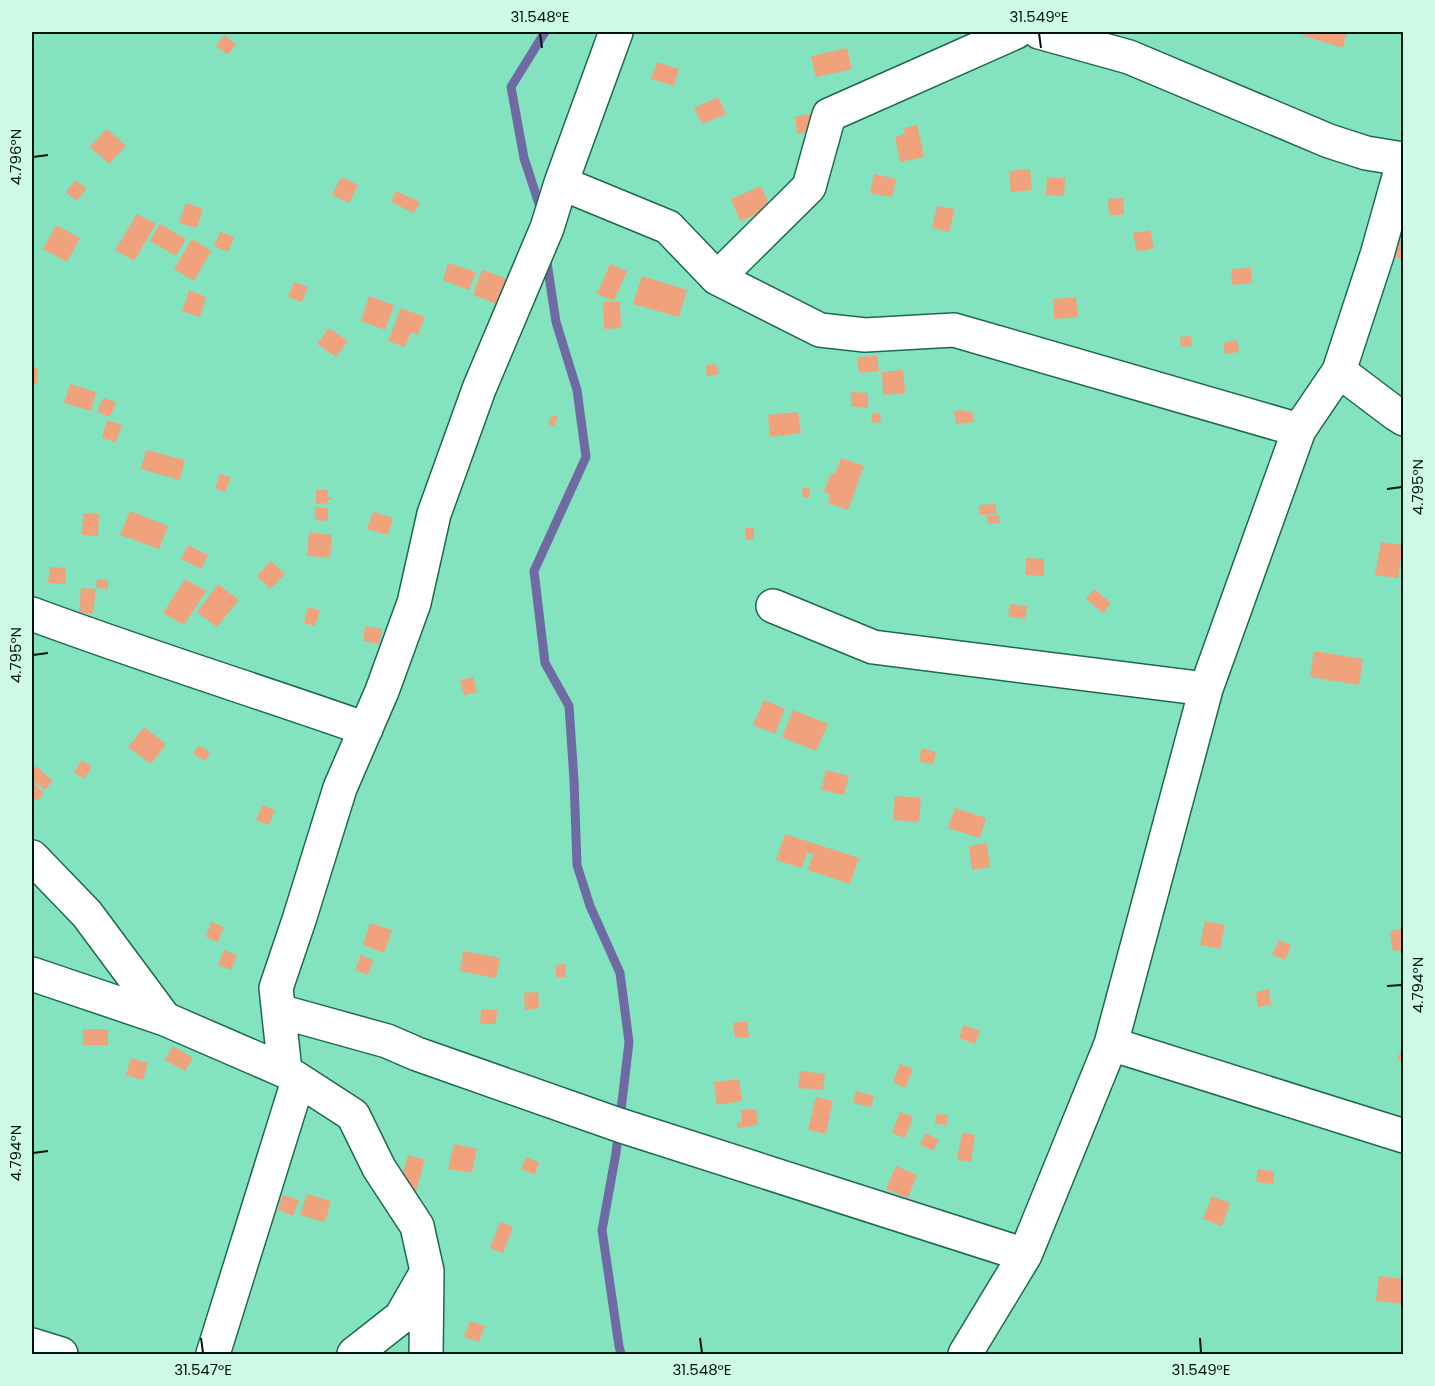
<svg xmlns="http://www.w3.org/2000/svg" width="1435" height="1386" viewBox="0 0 1435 1386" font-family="Poppins,sans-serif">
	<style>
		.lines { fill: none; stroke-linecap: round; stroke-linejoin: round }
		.stream { stroke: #6f6aa4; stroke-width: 9 }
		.building { fill: #f0a27c }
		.street-casing { stroke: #1c6950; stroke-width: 36 }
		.street { stroke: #fff; stroke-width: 33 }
		.ticks { fill: none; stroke: #00150c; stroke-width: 2 }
		.neatline { fill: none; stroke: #00150c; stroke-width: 2 }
		.ticks-label { font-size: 15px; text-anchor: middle; fill: #00150c }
	</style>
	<rect width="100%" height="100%" fill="#83e3be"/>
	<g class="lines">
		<path class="stream" d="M542 213 524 158 511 87 545 32
			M546 256 556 322 577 390 586 457 534 571 545 663 569 706 574 780 577 865 590 906 620 973 629 1042 616 1153 602 1230 619 1346 621 1354"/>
	</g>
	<path class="building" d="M1302 32H1347L1343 48 1301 35Z
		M224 35 236 44 228 55 216 46Z
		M847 48 852 69 816 77 811 56Z
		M657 62 679 69 674 86 651 79Z
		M718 97 726 114 702 124 694 108Z
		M818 113 820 131 797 134 795 116Z
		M917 125 924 157 900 162 895 137 905 134 904 128Z
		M107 129 126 146 109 164 90 147Z
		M1030 169 1032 190 1011 192 1009 171Z
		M874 174 896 179 892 197 870 193Z
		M341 177 358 185 349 203 332 195Z
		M1047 177 1065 178 1064 196 1046 195Z
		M75 180 87 189 76 201 66 192Z
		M761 186 771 209 740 221 731 199Z
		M396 191 420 202 414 213 391 202Z
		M1123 198 1124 215H1109L1108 199Z
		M186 203 203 209 197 228 179 223Z
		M937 206 955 209 949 232 932 228Z
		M137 214 156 224 134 261 115 250Z
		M160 224 186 239 176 256 150 241Z
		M56 225 80 238 67 262 43 249Z
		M1150 230 1154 248 1137 252 1133 233Z
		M220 232 234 237 228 252 214 246Z
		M192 239 211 251 194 281 174 269Z
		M1399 241 1404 243V261L1392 255Z
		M448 263 476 272 469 290 443 280Z
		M610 264 627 271 614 301 597 294Z
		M1251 268 1252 283 1232 285 1231 269Z
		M482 270 506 278 497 304 473 295Z
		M642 276 687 290 679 317 633 304Z
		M294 282 308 287 302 302 288 297Z
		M189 290 206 297 200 317 182 311Z
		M369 296 394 305 385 330 361 321Z
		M1076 297 1078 317 1054 319 1053 299Z
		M620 301 621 328 604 329 603 302Z
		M401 308 425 317 418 335 411 332 405 347 388 341Z
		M329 328 348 341 336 357 317 344Z
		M1191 336 1192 346 1181 347 1180 337Z
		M1237 340 1239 352 1225 354 1223 343Z
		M877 356 879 371 859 373 857 357Z
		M716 364 719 374 707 377 706 365Z
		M32 367 38 368 37 384H32Z
		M903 370 905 393 883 395 882 372Z
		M70 384 96 392 91 411 64 403Z
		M851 392 868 393V408L851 406Z
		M103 398 116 402 110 417 97 412Z
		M965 410V412L972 411 974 422 956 424 954 411Z
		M798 412 801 433 770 437 768 415Z
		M880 413 881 422 872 423 871 414Z
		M552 415 558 417 554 427 548 424Z
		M107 420 122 425 116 442 102 438Z
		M146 450 185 460 180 480 141 469Z
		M841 458 864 466 848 510 828 503 830 495 824 492 831 473 835 474Z
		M220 474 231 477 225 492 215 488Z
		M802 488H809L810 497 803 498Z
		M316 490H328V497H332L331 500H327L328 503 316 504Z
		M995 504 997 514 980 515 979 505Z
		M315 507 328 508V521L315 520Z
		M130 511 168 526 159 549 120 535Z
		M373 512 393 518 388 535 367 529Z
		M83 513 99 514 98 536 82 535Z
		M999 515 1000 523 988 524 987 516Z
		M754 527V539L746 540 745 528Z
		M309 532 332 535 330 558 307 556Z
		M1381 542 1403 545 1398 578 1375 575Z
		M188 545 208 555 201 569 181 559Z
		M1026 558 1044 559V576L1026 575Z
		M271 561 285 574 270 589 257 576Z
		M50 567 66 568 65 584 48 583Z
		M97 579 108 580V589L96 588Z
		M185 579 206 591 184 625 163 613Z
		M218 584 239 600 217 627 197 612Z
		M81 588 96 589 93 614 79 612Z
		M1094 589 1111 603 1103 613 1086 599Z
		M1010 604 1027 606 1025 619 1008 616Z
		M308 607 320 610 315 626 304 623Z
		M365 626 382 629 379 644 363 641Z
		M1314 651 1363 659 1359 685 1310 677Z
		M473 677 477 692 464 695 460 680Z
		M764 700 785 709 775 734 753 725Z
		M793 710 828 724 816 751 782 737Z
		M144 727 166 744 151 764 128 747Z
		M198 745 210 752 205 761 193 754Z
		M922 748 936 752 933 765 919 761Z
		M82 760 92 767 84 779 74 772Z
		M36 766 53 781 45 790 32 780V771Z
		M826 770 849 776 844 795 821 790Z
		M32 782 44 793 37 801 32 796Z
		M895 796 921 798 919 822 893 820Z
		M262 805 275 810 269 825 256 820Z
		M955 808 986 818 980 838 948 828Z
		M785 834 859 858 850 884 808 870 813 854 807 853 802 868 776 860Z
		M987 843 990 867 972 870 969 846Z
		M1205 921 1225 925 1220 949 1200 945Z
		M211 922 224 927 218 942 206 937Z
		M370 923 392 930 384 953 363 945Z
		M1404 929V950L1393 951 1390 931Z
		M1279 940 1291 945 1285 960 1272 955Z
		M224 950 237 955 231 970 218 965Z
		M463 951 500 958 496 978 460 971Z
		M361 955 373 960 368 975 355 970Z
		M565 964 566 977H556V965Z
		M1269 989 1271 1005 1258 1007 1256 992Z
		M538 992 539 1008 525 1010 524 993Z
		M481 1009 497 1010 496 1024H480Z
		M747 1021 749 1037 735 1038 733 1023Z
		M963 1025 980 1031 975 1044 959 1038Z
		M83 1029H108V1045H83Z
		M173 1046 193 1058 185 1071 165 1060Z
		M1402 1048 1404 1049V1062L1397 1059Z
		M131 1058 148 1063 143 1080 126 1075Z
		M900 1064 913 1069 905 1088 893 1082Z
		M800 1071 825 1074 823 1090 798 1088Z
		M739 1079 742 1101 717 1105 714 1082Z
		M856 1091 874 1096 871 1107 853 1103Z
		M816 1097 833 1101 826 1134 808 1130Z
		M756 1109 758 1125 737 1128V1123L742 1122 741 1110Z
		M900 1112 913 1117 905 1138 892 1133Z
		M936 1114 948 1115 947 1125 935 1124Z
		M926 1133 939 1140 933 1151 920 1144Z
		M962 1133 975 1135 971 1162 957 1160Z
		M454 1144 477 1149 472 1173 448 1169Z
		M408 1155 425 1160 416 1191 399 1187Z
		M526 1157 539 1162 535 1175 521 1169Z
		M896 1166 917 1175 908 1198 886 1189Z
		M1258 1169 1274 1171 1273 1184 1256 1182Z
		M307 1194 331 1201 325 1222 300 1215Z
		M283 1195 299 1200 293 1216 278 1210Z
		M1212 1196 1230 1203 1222 1226 1203 1219Z
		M500 1222 513 1227 503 1253 490 1248Z
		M1379 1276 1404 1279V1304L1376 1301Z
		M470 1321 485 1326 479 1342 464 1337Z"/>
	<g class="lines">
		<g class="street-casing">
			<path id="street" d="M1039 32 1129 57 1329 141 1366 153 1403 159
				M561 183 668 227 717 278 820 330 865 335 954 330 1299 430
				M717 278 809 187 829 115 1016 32
				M1339 371 1396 414 1404 419
				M773 606 873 647 1206 689
				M32 614C142 655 255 690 366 729
				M32 857 87 914 165 1019
				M32 974 165 1019 285 1071 353 1115 379 1168 417 1226 427 1271 426 1354
				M279 1011 387 1041 417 1054 619 1125 1025 1255
				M1111 1044 1404 1136
				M285 1071 276 988 299 920 340 788 382 691 414 603 434 514 479 389 547 228 561 183 616 32
				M32 1345 61 1354
				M213 1354 298 1081
				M354 1354 401 1317 425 1275
				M965 1354 1025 1255 1111 1044 1206 689 1299 430 1339 371 1377 255 1404 159"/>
		</g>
		<use href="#street" class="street"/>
	</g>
	<path class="ticks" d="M540 33 542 48M1039 33 1041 48M33 157 48 155M1387 489 1402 487M33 655 48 653M1387 986 1402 985M33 1153 48 1151M201 1338 203 1353M700 1338 702 1353M1200 1338 1201 1353"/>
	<rect width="1435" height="1386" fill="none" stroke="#cdf9e6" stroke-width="66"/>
	<rect x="33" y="33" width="1369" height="1320" class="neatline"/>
	<g class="ticks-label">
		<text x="540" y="22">31.548°E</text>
		<text x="1039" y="22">31.549°E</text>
		<text transform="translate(16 157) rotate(-90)" y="5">4.796°N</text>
		<text transform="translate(1418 487) rotate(-90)" y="5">4.795°N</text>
		<text transform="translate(16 655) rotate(-90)" y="5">4.795°N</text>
		<text transform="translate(1418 985) rotate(-90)" y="5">4.794°N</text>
		<text transform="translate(16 1153) rotate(-90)" y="5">4.794°N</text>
		<text x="203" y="1375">31.547°E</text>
		<text x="702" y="1375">31.548°E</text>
		<text x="1201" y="1375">31.549°E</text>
	</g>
</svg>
